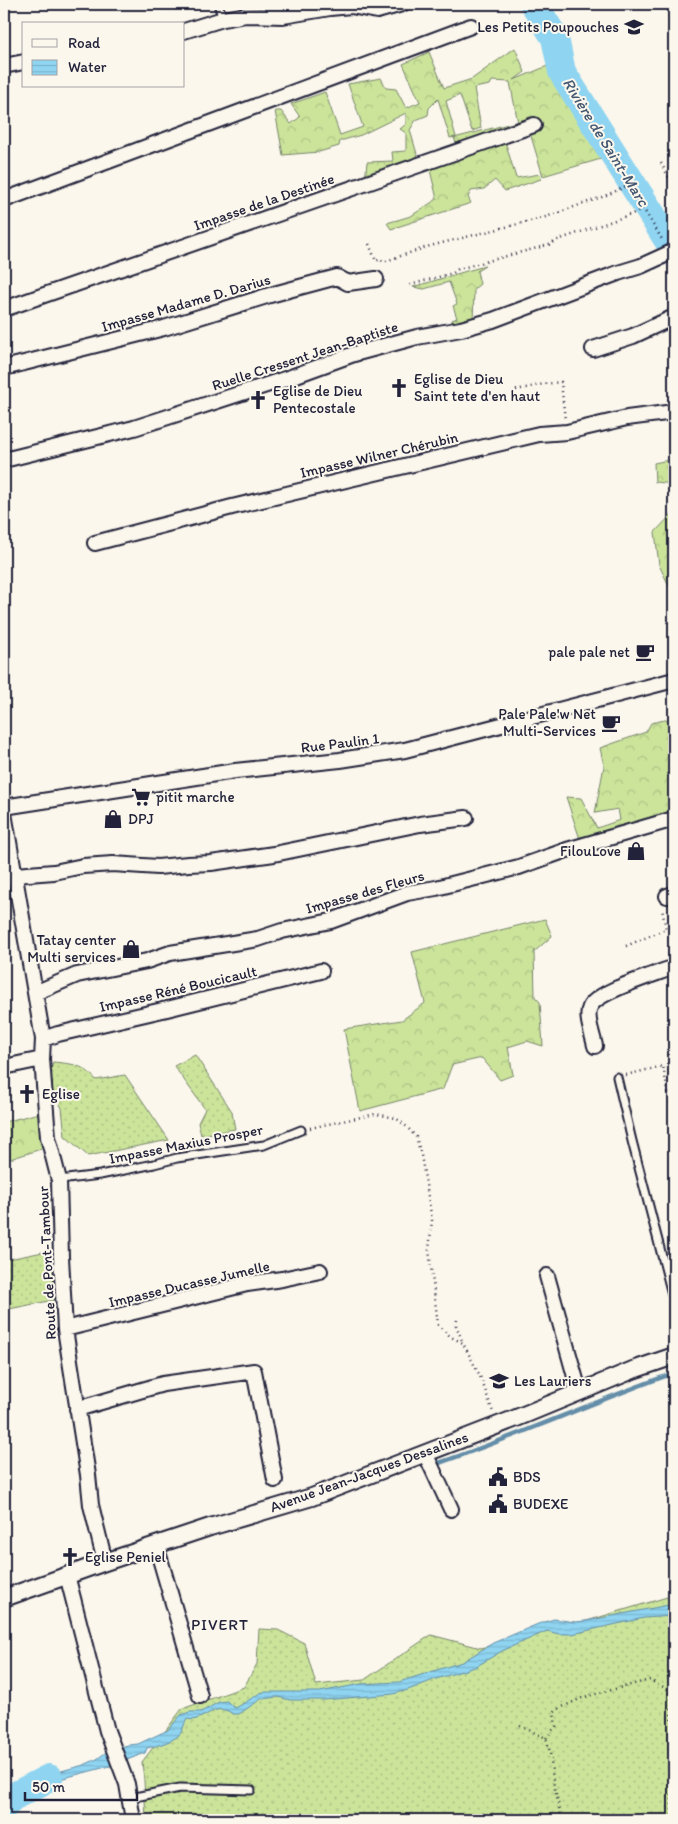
<svg xmlns="http://www.w3.org/2000/svg" width="678" height="1824" viewBox="0 0 678 1824" font-family="Itim,sans-serif">
	<style>
		.grass { fill: url(#grass-dots); stroke: #76836a }
		.forest { fill: url(#forest-crowns); stroke: #76836a }
		.water { fill: url(#water-rules); stroke: #638da8 }
		.lines { fill: none; stroke-linecap: round; stroke-linejoin: round }
		.stream { stroke: #638da8; stroke-width: 4.5 }
		.river { stroke: #8fd4f1; stroke-width: 28 }
		.service-casing { stroke: #22223b; stroke-width: 11 }
		.minor-casing { stroke: #22223b; stroke-width: 18 }
		.tertiary-casing { stroke: #22223b; stroke-width: 20 }
		.path { stroke: #22223b; stroke-width: 2.5; stroke-dasharray: 1 4; stroke-linecap: butt }
		.service { stroke: #fbf7ec; stroke-width: 7 }
		.minor { stroke: #fbf7ec; stroke-width: 14 }
		.tertiary { stroke: #fbf7ec; stroke-width: 16 }
		.labels { text-anchor: middle; dominant-baseline: central; stroke-width: 4; stroke-linejoin: round; paint-order: stroke }
		.poi-label { font-size: 15px; fill: #22223b; stroke: #fbf7ec; text-anchor: start }
		.street-label { font-size: 15px; fill: #22223b; stroke: #fbf7ec }
		.water-label { font-size: 16px; font-style: italic; fill: #435772; stroke: #fbf7ec }
		.neighbourhood-label { font-size: 16px; letter-spacing: 1px; fill: #22223b; stroke: #fbf7ec }
	</style>
	<defs>
		<pattern id="grass-dots" width="8" height="8" patternUnits="userSpaceOnUse" patternTransform="scale(1.25)"><rect width="8" height="8" fill="#cbe49a"/><path d="M2 2h.1M6 6h.1" fill="none" stroke="#aec386" stroke-width="1.8" stroke-linecap="round"/></pattern>
		<pattern id="forest-crowns" width="20" height="18" patternUnits="userSpaceOnUse" patternTransform="scale(1.25)"><rect width="20" height="18" fill="#cbe49a"/><path d="M2 6a3 3 0 1 1 6 0M12 15a3 3 0 1 1 6 0" fill="none" stroke="#aec386"/></pattern>
		<pattern id="water-rules" width="6" height="5" patternUnits="userSpaceOnUse" patternTransform="scale(1.25)"><rect width="6" height="5" fill="#8fd4f1"/><path d="M0 2.5h6" fill="none" stroke="#7bb6d0"/></pattern>
	</defs>
	<rect width="100%" height="100%" fill="#fbf7ec"/>
	<filter id="ink" filterUnits="userSpaceOnUse"><feTurbulence type="fractalNoise" baseFrequency=".02" numOctaves="2"/><feDisplacementMap in="SourceGraphic" scale="10" xChannelSelector="R" yChannelSelector="G"/><feConvolveMatrix kernelMatrix="1 2 1 2 8 2 1 2 1" color-interpolation-filters="sRGB"/></filter>
	<g filter="url(#ink)">
		<path class="grass" d="M195 1055 233 1113H232L235 1129 201 1135 198 1123 205 1109 174 1066Z
			M53 1062C73 1064 83 1064 96 1080L125 1075 169 1140 88 1156 65 1136 62 1108 48 1082Z
			M58 1249 59 1299 4 1310V1260Z
			M674 1595V1820H146L144 1780 142 1762 182 1709 244 1687 257 1664 259 1629 278 1630 304 1643 316 1685 364 1680 431 1635 481 1648 590 1620Z"/>
		<path class="forest" d="M515 48 525 72 514 80 557 62 559 74 611 156 543 176 530 133 458 148 454 138 516 122 518 123 510 82 492 81 490 85 474 88 481 128 472 131 460 95 446 101 456 137 450 138 438 99 429 108 428 115 416 120 410 130 419 161 365 181 367 162 393 161 392 152 406 151V133L400 129 406 124V113L361 135 340 141 339 146 319 152 283 155 275 111H281L291 124 300 117 291 104 325 92 340 135 363 127 348 84 381 78 386 88 396 89 406 108 420 102 403 64 429 52 444 88 472 79Z
			M505 141 516 178 540 174 541 179 505 191 495 180 484 189 471 191 468 197 471 203 391 229 387 223 411 216 437 199 430 170Z
			M485 266 477 271 480 284 474 289 473 325 430 332 431 327 452 324V320L457 318 453 306 457 304 449 282 424 289 413 287C438 280 461 272 485 266Z
			M674 459V484L655 482 654 463Z
			M674 499V596L659 565 655 532 674 512Z
			M674 718V810L580 839 566 797 581 798 597 828 620 820 618 809 595 813 604 766 600 748 646 732 651 723Z
			M545 919 552 936 534 952 535 997 540 1002 543 1046 527 1041 508 1047 513 1075 500 1080 482 1058 452 1065 443 1089 360 1111 344 1029 402 1020 425 1003 412 952Z
			M39 1113 47 1147 4 1161V1122Z"/>
		<path class="water" d="M674 1604V1616L644 1618 572 1634H559L547 1631 502 1651 475 1667 436 1679 408 1690 393 1694 324 1700H290L278 1697 261 1699 239 1714H233C213 1700 204 1724 187 1719 184 1724 183 1730 180 1734 174 1741 157 1746 147 1748L145 1753 114 1765 52 1781 16 1795 19 1789 42 1776 84 1765 97 1759 109 1750 128 1745 138 1744 168 1730 181 1715 190 1712H201L219 1702 227 1701 233 1707 236 1708 260 1693 266 1692H320L361 1684 399 1682 462 1662 493 1643 538 1624 554 1619 575 1622 586 1621Z"/>
		<g class="lines">
			<path class="stream" d="M439 1463C518 1436 595 1401 674 1373"/>
			<path class="river" d="M534 4 555 38 562 72 674 250
				M4 1806 16 1795 49 1778"/>
			<g class="service-casing">
				<path id="service" d="M218 4 223 19
					M617 1077 632 1141 674 1302
					M59 1180 100 1175 154 1164 177 1158 264 1145 301 1130
					M130 1798 180 1788 251 1790"/>
			</g>
			<g class="minor-casing">
				<path id="minor" d="M184 31 223 19 246 15 283 16 330 8 351 6 377 11 402 4
					M4 66 24 62
					M4 200 471 26
					M4 309 534 125
					M593 349 633 336 674 317
					M4 368 164 328 270 295 337 277 348 283 376 279
					M4 460 134 428 288 378 354 354 417 337 461 329 493 320 618 273 641 266 674 251
					M95 543 232 507 539 434 567 432 627 418 674 412
					M4 807 235 771 340 760 405 750 674 680
					M4 813 43 1039 42 1059 48 1137 59 1180 61 1257 65 1329 88 1475 91 1505 105 1562
					M15 875 54 872 83 866 113 864 158 867 188 864 211 863 274 854 420 824 466 818
					M667 896 674 894
					M35 993 77 975 147 961 170 953 258 939 282 931 331 921 407 893 436 888 519 867 567 850 674 819
					M43 1039 58 1034 167 1009 321 971
					M595 1046C593 1035 585 1017 590 1007 597 991 657 974 674 967
					M4 1067 42 1059
					M547 1276 579 1391
					M65 1329 247 1284 282 1279 320 1271
					M77 1409 163 1384 254 1371 275 1480
					M425 1453 451 1509
					M156 1545 200 1696
					M67 1575 107 1731 127 1784 133 1820"/>
			</g>
			<g class="tertiary-casing">
				<path id="tertiary" d="M4 1598 105 1562 210 1527 312 1497 514 1419 633 1370 674 1356"/>
			</g>
			<path class="path" d="M661 163 674 187
				M369 244 376 261 380 259 383 262 430 246 546 217 602 197 627 186 646 213 663 241
				M410 285 453 273 458 269 552 244 555 241 632 214 642 209
				M516 390 544 384 561 382 565 420
				M626 946 666 929 662 909
				M626 1075 663 1066 674 1125
				M310 1128 375 1114 396 1118 407 1127 416 1137 421 1155 432 1220 429 1250 438 1325 451 1337 463 1343 480 1376 493 1412
				M457 1320 456 1325 463 1343
				M520 1726 546 1738 550 1752 553 1781 562 1820
				M546 1738 556 1726 554 1713 558 1709 584 1697 650 1680 667 1689 671 1695
				M672 1820 671 1695 674 1693"/>
			<use href="#service" class="service"/>
			<use href="#minor" class="minor"/>
			<use href="#tertiary" class="tertiary"/>
		</g>
	</g>
	<defs>
		<g id="school-bare" transform="scale(1.5)"><path d="M0-5L7-2L0 1L-7-2ZM-4 1L0 2.5L4 1V4Q0 6-4 4Z" fill="#22223b" stroke="#fbf7ec" stroke-width="2.5" paint-order="stroke"/></g>
		<g id="church-bare" transform="scale(1.5)"><path d="M-1.2-6h2.4v3.5h3.3v2.4h-3.3V6h-2.4V-.1h-3.3v-2.4h3.3Z" fill="#22223b" stroke="#fbf7ec" stroke-width="2.5" paint-order="stroke"/></g>
		<g id="cafe-bare" transform="scale(1.5)"><path d="M-5.5-4.5H6V0H3Q3 3.5 0 3.5H-2.5Q-5.5 3.5-5.5 0ZM3-3.2v2h1.7v-2ZM-6 4.5H4V6H-6Z" fill="#22223b" stroke="#fbf7ec" stroke-width="2.5" paint-order="stroke"/></g>
		<g id="supermarket-bare" transform="scale(1.5)"><path d="M-6-5.5h2.5l.6 2H6L4.5 2H-2.5L-4.4-4H-6ZM-1.5 3.2a1.3 1.3 0 1 0 .1 0ZM3 3.2a1.3 1.3 0 1 0 .1 0Z" fill="#22223b" stroke="#fbf7ec" stroke-width="2.5" paint-order="stroke"/></g>
		<g id="shop-bare" transform="scale(1.5)"><path d="M-5-2.5h2.3a2.7 3.5 0 0 1 5.4 0H5L5.5 6h-11ZM-1.5-2.5h3a1.5 2.3 0 0 0-3 0Z" fill="#22223b" stroke="#fbf7ec" stroke-width="2.5" paint-order="stroke"/></g>
		<g id="civic-bare" transform="scale(1.5)"><path d="M-.6-6.5H3V-4.5H.6V-3L4-1V1h2V6H-6V1h2V-1L-.6-3ZM-1.2 2.5V6h2.4V2.5Z" fill="#22223b" stroke="#fbf7ec" stroke-width="2.5" paint-order="stroke"/></g>
	</defs>
	<g fill-rule="evenodd">
		<use href="#school-bare" x="634" y="27"/>
		<use href="#church-bare" x="399" y="388"/>
		<use href="#church-bare" x="258" y="400"/>
		<use href="#cafe-bare" x="645" y="652"/>
		<use href="#cafe-bare" x="611" y="723"/>
		<use href="#supermarket-bare" x="141" y="797"/>
		<use href="#shop-bare" x="113" y="819"/>
		<use href="#shop-bare" x="636" y="851"/>
		<use href="#shop-bare" x="131" y="949"/>
		<use href="#church-bare" x="27" y="1094"/>
		<use href="#school-bare" x="499" y="1381"/>
		<use href="#civic-bare" x="498" y="1477"/>
		<use href="#civic-bare" x="498" y="1504"/>
		<use href="#church-bare" x="70" y="1557"/>
	</g>
	<g class="labels">
		<g class="poi-label">
			<text x="619" y="27" text-anchor="end">Les Petits Poupouches</text>
			<text x="414" y="379">Eglise de Dieu<tspan x="414" dy="17">Saint tete d'en haut</tspan></text>
			<text x="273" y="391">Eglise de Dieu<tspan x="273" dy="17">Pentecostale</tspan></text>
			<text x="630" y="652" text-anchor="end">pale pale net</text>
			<text x="596" y="714" text-anchor="end">Pale Pale'w Net<tspan x="596" dy="17">Multi-Services</tspan></text>
			<text x="156" y="797">pitit marche</text>
			<text x="128" y="819">DPJ</text>
			<text x="621" y="851" text-anchor="end">FilouLove</text>
			<text x="116" y="940" text-anchor="end">Tatay center<tspan x="116" dy="17">Multi services</tspan></text>
			<text x="42" y="1094">Eglise</text>
			<text x="514" y="1381">Les Lauriers</text>
			<text x="513" y="1477">BDS</text>
			<text x="513" y="1504">BUDEXE</text>
			<text x="85" y="1557">Eglise Peniel</text>
		</g>
		<g class="street-label">
			<text transform="translate(264 202) rotate(-19)">Impasse de la Destinée</text>
			<text transform="translate(186 303) rotate(-16)">Impasse Madame D. Darius</text>
			<text transform="translate(305 356) rotate(-18)">Ruelle Cressent Jean-Baptiste</text>
			<text transform="translate(379 455) rotate(-13)">Impasse Wilner Chérubin</text>
			<text transform="translate(340 743) rotate(-7)">Rue Paulin 1</text>
			<text transform="translate(365 892) rotate(-16)">Impasse des Fleurs</text>
			<text transform="translate(178 989) rotate(-13)">Impasse Réné Boucicault</text>
			<text transform="translate(186 1144) rotate(-11)">Impasse Maxius Prosper</text>
			<text transform="translate(47 1263) rotate(-93)">Route de Pont-Tambour</text>
			<text transform="translate(189 1284) rotate(-13)">Impasse Ducasse Jumelle</text>
			<text transform="translate(369 1472) rotate(-20)">Avenue Jean-Jacques Dessalines</text>
		</g>
		<g class="water-label">
			<text transform="translate(606 142) rotate(58)">Rivière de Saint-Marc</text>
		</g>
		<g class="neighbourhood-label">
			<text x="220" y="1624">PIVERT</text>
		</g>
	</g>
	<rect width="678" height="1824" fill="none" stroke="#fbf7ec" stroke-width="20"/>
	<rect x="10" y="10" width="658" height="1804" fill="none" stroke="#22223b" stroke-width="2" filter="url(#ink)"/>
	<rect x="22" y="22" width="162" height="65" fill="#fbf7ec" stroke="#a4a2a5"/>
	<rect x="32" y="39" width="25" height="8" fill="#fbf7ec" stroke="#a4a2a5"/>
	<text x="68" y="48" font-size="15" fill="#22223b">Road</text>
	<rect x="32" y="60" width="25" height="15" fill="url(#water-rules)" stroke="#a4a2a5"/>
	<text x="68" y="72" font-size="15" fill="#22223b">Water</text>
	<path d="M25 1792v8h112v-8" fill="none" stroke="#22223b" stroke-width="2.5"/>
	<text x="32" y="1792" font-size="15" fill="#22223b" stroke="#fbf7ec" stroke-width="4" paint-order="stroke">50 m</text>
</svg>
